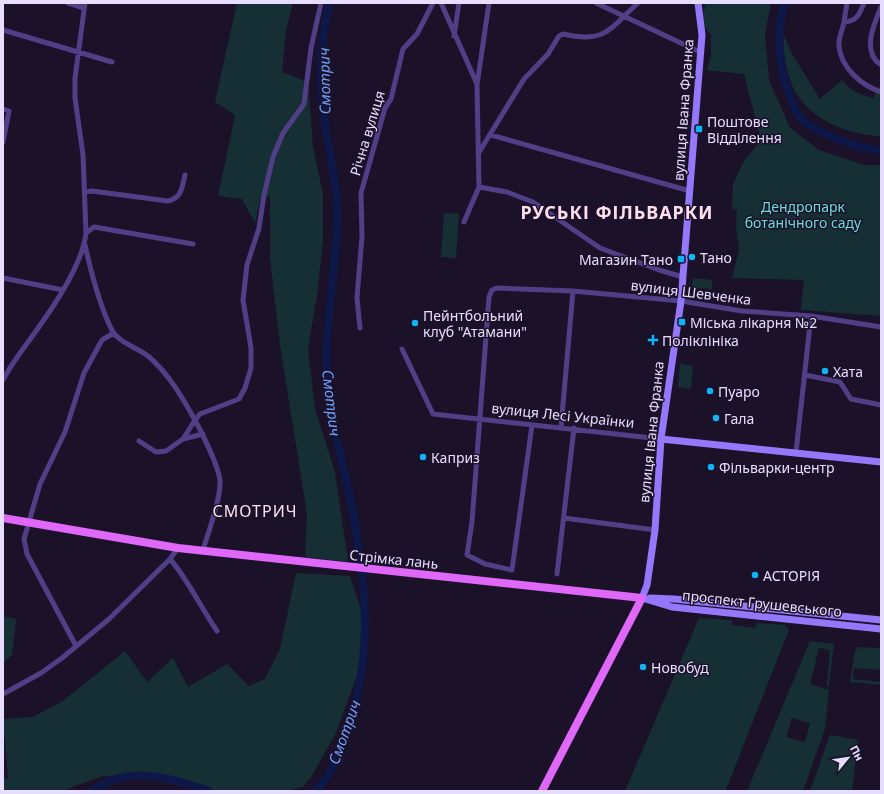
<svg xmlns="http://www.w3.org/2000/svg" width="884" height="794" viewBox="0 0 884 794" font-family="'Noto Sans',sans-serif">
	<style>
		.green { fill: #152f34; fill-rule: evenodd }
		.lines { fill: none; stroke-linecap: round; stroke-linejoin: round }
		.river { stroke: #0d1748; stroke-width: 8 }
		.street { stroke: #503f87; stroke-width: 5 }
		.secondary { stroke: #9478fa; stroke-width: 7 }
		.primary { stroke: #df68f9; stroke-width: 8 }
		.poi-dot { fill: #10b3f6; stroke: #1b122a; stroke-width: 1.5 }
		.labels { text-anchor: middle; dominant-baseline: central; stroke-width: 3; stroke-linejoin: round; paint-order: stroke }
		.street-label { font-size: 14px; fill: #e7ddfe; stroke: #1b122a }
		.poi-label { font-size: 14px; fill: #e7ddfe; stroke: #1b122a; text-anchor: start }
		.park-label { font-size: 14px; fill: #6addd6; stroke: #1b122a }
		.water-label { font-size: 15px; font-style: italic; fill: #6f9ffa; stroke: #1b122a }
		.quarter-label { font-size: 16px; letter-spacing: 1px; fill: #fedfed; stroke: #1b122a }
		.district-label { font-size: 18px; font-weight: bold; letter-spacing: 1px; fill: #fedfed; stroke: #1b122a }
	</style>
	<rect width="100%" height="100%" fill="#1b122a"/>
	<path class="green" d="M237 3H293L286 30 282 72 308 82 313 147 323 194V241L317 295 308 349 315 409 335 472 348 562 305 557 307 514 280 345 270 259V196L260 200 255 223 242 199 218 196 235 115 215 102Z
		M706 3H771L765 34 769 80 790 128 819 150 864 165H881V316L801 310 804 280 732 278 739 250 736 225 737 211 732 208 733 184 744 161 761 140 744 74 707 70 711 55V35L705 28 702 17Z
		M783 34 791 52 820 99 842 80C851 91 860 95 873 98L881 84V136C850 135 816 122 798 96 787 80 783 52 783 34Z
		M444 213 459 214 456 258 441 257Z
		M693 278 712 280V289L692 288Z
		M680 364 693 366 691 389 678 387Z
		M296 573 350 576 365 621 358 673 335 735 311 777 303 787 284 791H203L137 776H103L62 791H3V778H8L3 719 33 717 63 701 125 651 147 682 173 658 188 687 227 664 249 686 265 679 280 649Z
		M3 616 16 619 12 655 3 663Z
		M699 618 732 620V625L755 628 757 623 785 625 789 630 727 787 725 791H625Z
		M810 641 834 644 829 686H827L830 650 819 648 810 684 829 690 825 729 803 791H747ZM792 718 810 723 805 742 786 737Z
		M857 647 881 648V670L854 668 853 679 881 682V685L850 682 855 651H856Z
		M830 735 858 740 852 791H810Z"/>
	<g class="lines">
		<path class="river" d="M784 3C776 35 778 65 790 96 792 102 794 110 798 115 812 133 859 148 881 151
			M91 791C99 787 107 781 116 779 146 769 181 782 209 791
			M315 791C332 776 340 752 347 731 376 648 365 572 348 488 341 455 331 423 328 389 322 330 337 274 337 216 338 179 326 144 323 107 319 74 321 35 330 3"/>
		<path class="street" d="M68 3 84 8
			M441 3 477 84
			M596 3 700 52
			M847 3C846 9 845 15 844 22 843 30 838 37 839 46 841 68 861 85 881 92
			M881 7C874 24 861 52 881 65
			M844 22C857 22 860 13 864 3
			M3 30 112 62
			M454 36 459 3
			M3 109 9 111 3 142
			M491 135 690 191
			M478 154 524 79 548 54 559 36 563 34C606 44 609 29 638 3
			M479 187 507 192 533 202 600 248 659 270 683 277
			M85 192 92 191 168 201C182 198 182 187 185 175
			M464 222 479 187 477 85 489 3
			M86 233 94 227 193 244
			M85 245C91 272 100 308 113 332 120 343 138 348 148 356 169 374 182 397 195 420L183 439
			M3 278 63 290
			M360 328 357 298 362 236 361 193 385 108 391 99 403 49 417 34 433 3
			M402 349 433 414 661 439
			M805 375 840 382 851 399 881 405
			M3 380C9 368 15 360 23 349 45 319 82 269 86 233L83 155 75 98V78L85 3
			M532 425 512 570 485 564 467 555 472 522 489 297 492 290 497 288 573 291 681 301 742 311 811 316 881 327
			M561 427 573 291
			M139 441 156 452 166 451 183 439 203 434
			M796 452 811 316
			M564 518 655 530
			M203 550C208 533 221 499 220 481 219 467 202 433 195 420L200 414 239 399 245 388 251 368V348L243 300 247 265 259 228 264 195 273 157 283 133 304 104 311 48 321 3
			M170 559C189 581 201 608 217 631
			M557 574 574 428
			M76 646 27 554 24 539 40 484 65 432 84 373 102 340 114 333
			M3 694 41 673 62 658 109 619 170 559 178 548"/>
		<path class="secondary" d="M661 439 881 462
			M642 598 647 585 655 530 661 439 681 301 702 35 698 3
			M642 598 672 607 881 629
			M650 598 674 599 881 620"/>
		<path class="primary" d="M3 518 178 548 642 598 542 791"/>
	</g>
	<g class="poi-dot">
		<rect x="695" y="125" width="8" height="8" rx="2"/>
		<circle cx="692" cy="257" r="4"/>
		<rect x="677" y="255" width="8" height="8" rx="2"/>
		<rect x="678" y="318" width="8" height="8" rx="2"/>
		<circle cx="415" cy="323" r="4"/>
		<path d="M651 334h4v4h4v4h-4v4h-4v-4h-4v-4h4z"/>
		<circle cx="825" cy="371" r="4"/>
		<circle cx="710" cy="391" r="4"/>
		<circle cx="716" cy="418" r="4"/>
		<circle cx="423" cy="457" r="4"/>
		<circle cx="711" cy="467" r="4"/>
		<circle cx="755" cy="575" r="4"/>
		<circle cx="643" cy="667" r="4"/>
	</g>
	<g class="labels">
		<g class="street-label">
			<text transform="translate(683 110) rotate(-86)">вулиця Івана Франка</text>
			<text transform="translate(367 133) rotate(-73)">Річна вулиця</text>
			<text transform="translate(691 292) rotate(7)">вулиця Шевченка</text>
			<text transform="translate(563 415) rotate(6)">вулиця Лесі Українки</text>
			<text transform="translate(651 432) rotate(-84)">вулиця Івана Франка</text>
			<text transform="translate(394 559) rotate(6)">Стрімка лань</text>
			<text transform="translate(762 603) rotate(6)">проспект Грушевського</text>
		</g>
		<g class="poi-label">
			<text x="707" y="121">Поштове<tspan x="707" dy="16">Відділення</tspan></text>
			<text x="700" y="257">Тано</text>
			<text x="673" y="259" text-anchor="end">Магазин Тано</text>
			<text x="423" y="315">Пейнтбольний<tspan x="423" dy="16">клуб "Атамани"</tspan></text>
			<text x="690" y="322">Міська лікарня №2</text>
			<text x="662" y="340">Поліклініка</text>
			<text x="833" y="371">Хата</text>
			<text x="718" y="391">Пуаро</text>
			<text x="724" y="418">Гала</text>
			<text x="431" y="457">Каприз</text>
			<text x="719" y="467">Фільварки-центр</text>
			<text x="763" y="575">АСТОРІЯ</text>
			<text x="651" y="667">Новобуд</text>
		</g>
		<g class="park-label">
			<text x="803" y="206">Дендропарк<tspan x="803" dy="16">ботанічного саду</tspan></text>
		</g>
		<g class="water-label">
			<text transform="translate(324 81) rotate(-91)">Смотрич</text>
			<text transform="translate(332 403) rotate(83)">Смотрич</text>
			<text transform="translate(344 732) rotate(-70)">Смотрич</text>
		</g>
		<g class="quarter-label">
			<text x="255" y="511">СМОТРИЧ</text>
		</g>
		<g class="district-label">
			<text x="617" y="212">РУСЬКІ ФІЛЬВАРКИ</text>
		</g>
	</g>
	<rect width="884" height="794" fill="none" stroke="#e7ddfe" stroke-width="8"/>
	<g transform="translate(848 758) rotate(61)" stroke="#1b122a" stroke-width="3" paint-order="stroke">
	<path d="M0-3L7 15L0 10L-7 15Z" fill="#e7ddfe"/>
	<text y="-6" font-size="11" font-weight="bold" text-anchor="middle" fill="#e7ddfe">Пн</text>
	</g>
</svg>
